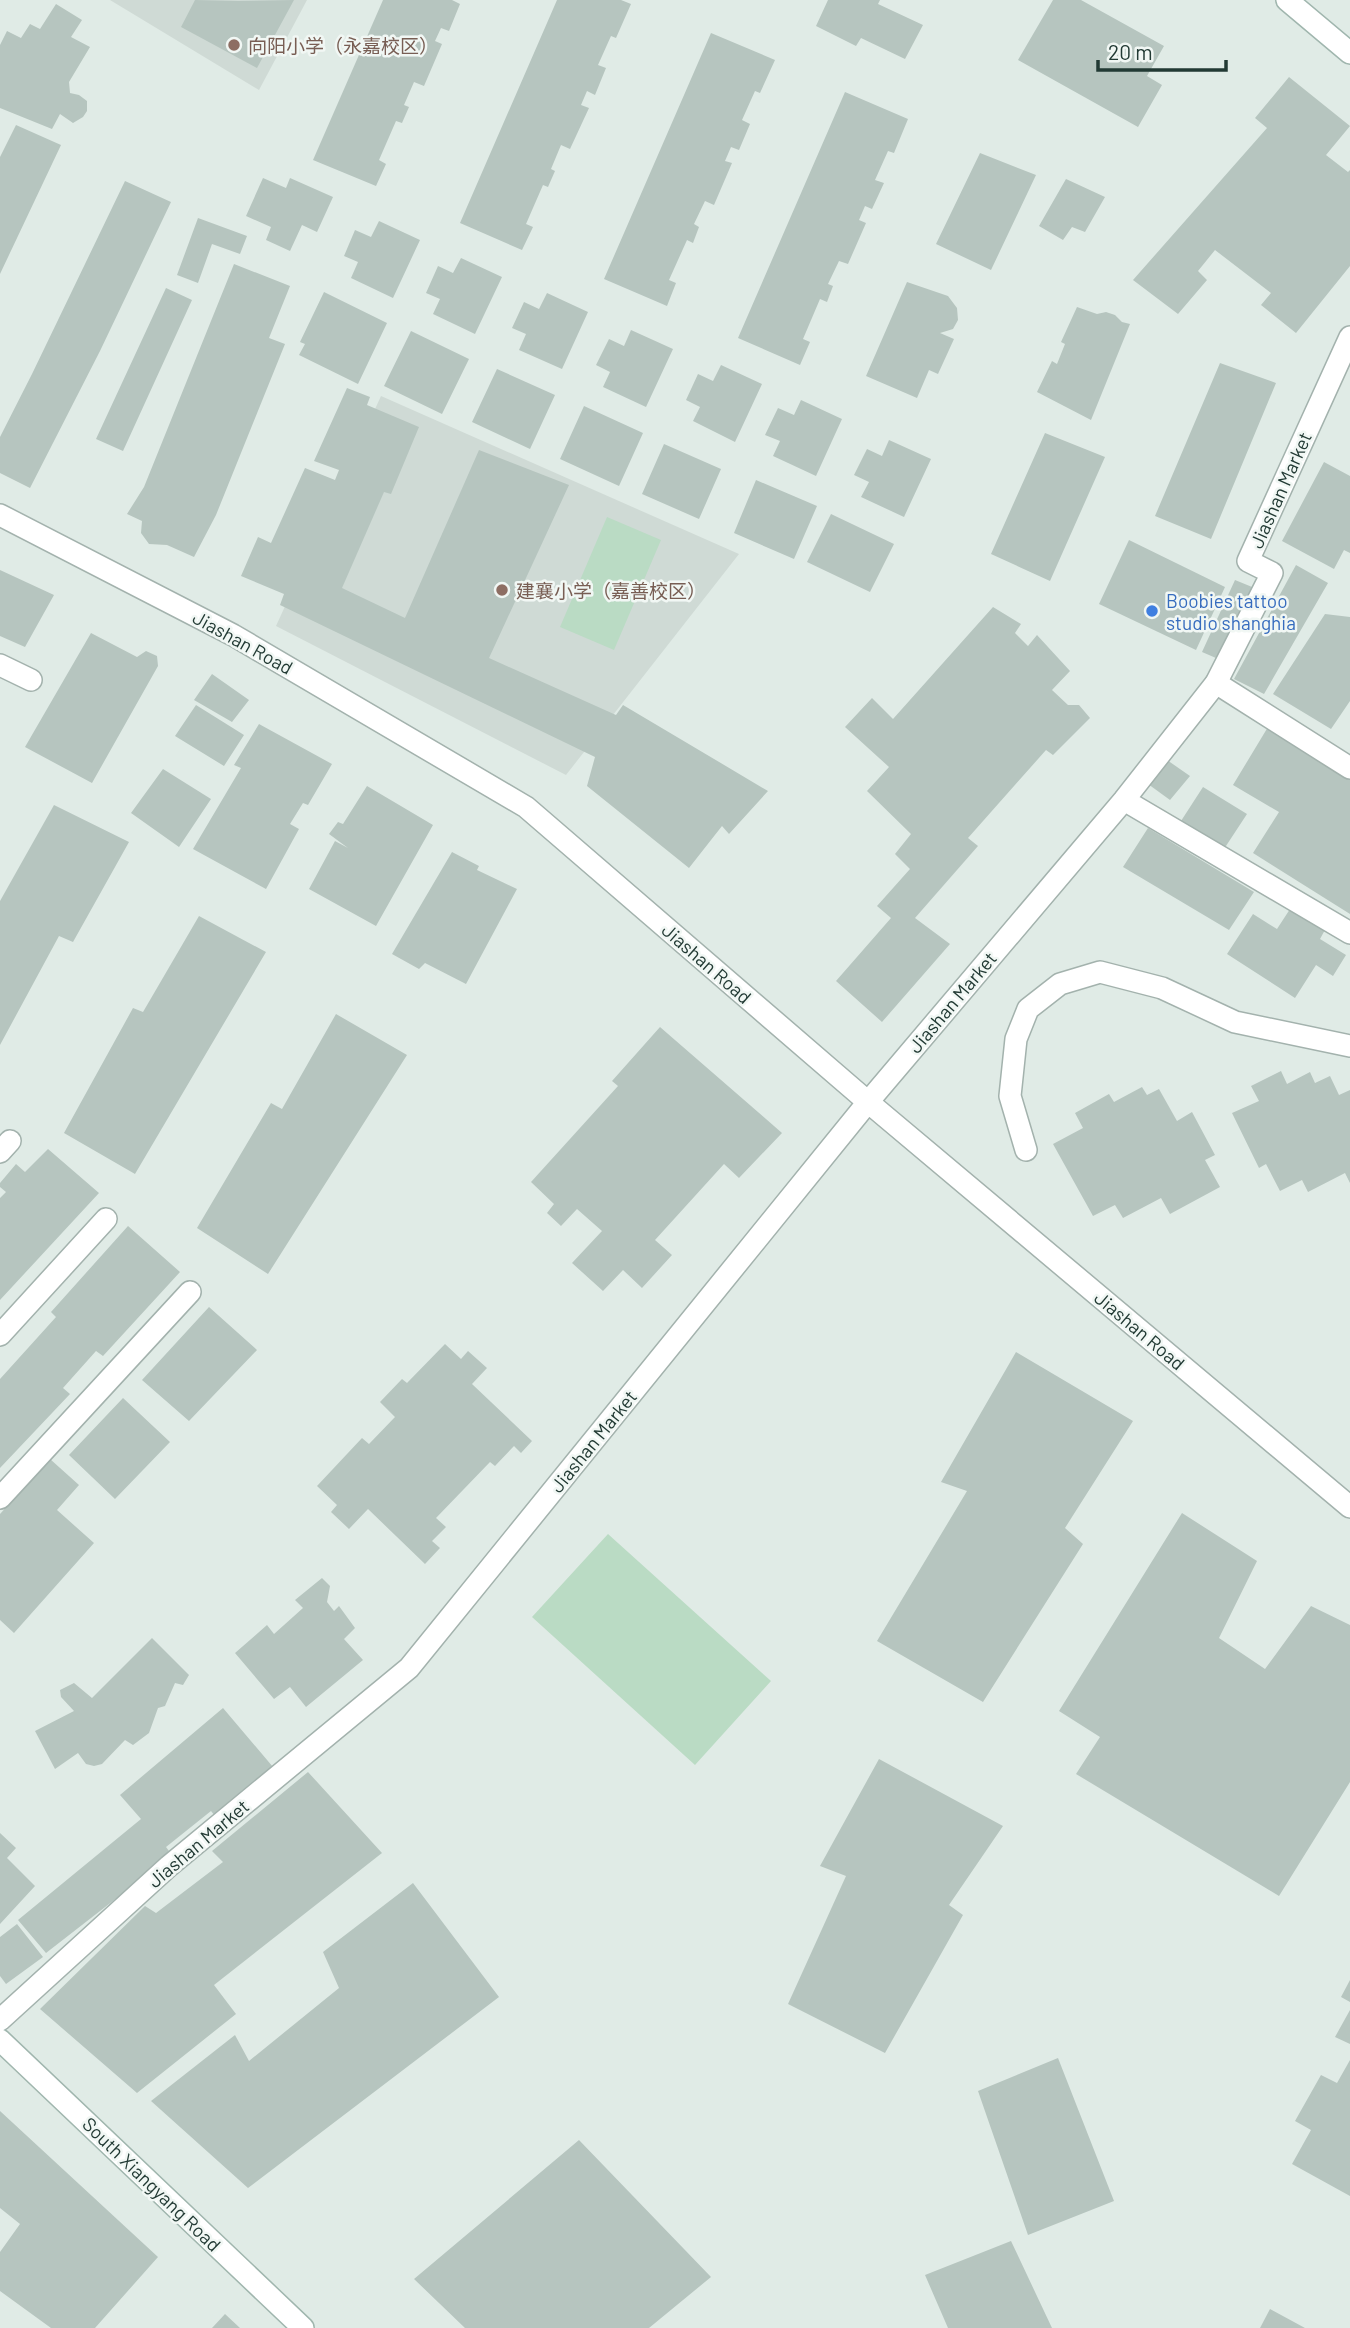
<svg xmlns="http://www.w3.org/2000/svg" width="1350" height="2328" viewBox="0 0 1350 2328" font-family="Barlow,'Noto Sans SC',sans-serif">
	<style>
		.built { fill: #cfdad5 }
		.green { fill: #badbc4 }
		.building { fill: #b6c5bf }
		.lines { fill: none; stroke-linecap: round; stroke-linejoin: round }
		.lane-casing { stroke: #a3b2ad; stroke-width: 24 }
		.street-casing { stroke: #a3b2ad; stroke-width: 24 }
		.secondary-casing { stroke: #a0b6ae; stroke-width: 24 }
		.lane { stroke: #fff; stroke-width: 21 }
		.street { stroke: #fff; stroke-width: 21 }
		.secondary { stroke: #fff; stroke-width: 21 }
		.education-dot { fill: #8d6e63; stroke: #f1f7f4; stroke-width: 2.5 }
		.shop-dot { fill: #3f7fe0; stroke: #f1f7f4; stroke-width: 2.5 }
		.labels { text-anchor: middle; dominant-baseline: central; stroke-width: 5; stroke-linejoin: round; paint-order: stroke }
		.education-label { font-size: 19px; fill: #785e54; stroke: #f1f7f4; text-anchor: start }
		.street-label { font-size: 19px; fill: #223a34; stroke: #f1f7f4 }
		.shop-label { font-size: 19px; fill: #366cbe; stroke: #f1f7f4; text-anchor: start }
	</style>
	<rect width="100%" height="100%" fill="#e0ebe6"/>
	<path class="built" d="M110 0H307L259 90Z
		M381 396 739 554 566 775 276 626Z"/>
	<path class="green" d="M607 517 661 540 614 650 560 627Z
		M608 1534 771 1681 695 1765 532 1617Z"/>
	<path class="building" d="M195 0 238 1 294 0 257 68 181 27Z
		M383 0H452L460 4 449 31 441 28 435 41 442 44 424 86 414 82 404 105 409 107 402 123 396 121 379 160 386 164 376 186 313 160Z
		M557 0H621L631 4 616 38 611 36 598 65 606 68 595 95 587 91 581 105 589 108 570 149 561 145 551 169 555 171 548 187 543 185 526 224 533 227 522 250 460 223Z
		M828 0H880L878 4 923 25 905 59 861 38 856 46 816 26Z
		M1053 0H1081L1164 46 1147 76 1162 85 1138 127 1018 60Z
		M56 4 82 20 71 37 90 47 69 82 70 93 79 95 87 101V111L83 117 73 123 60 114 52 129 0 108V45L7 31 21 38 30 24 40 29Z
		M711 33 775 60 760 93 755 91 742 120 750 124 739 150 731 147 725 161 732 163 714 205 705 201 694 224 699 227 693 243 687 240 669 280 676 283 667 306 604 279Z
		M1289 77 1350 126 1326 155 1348 172 1350 170V266L1296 333 1261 305 1271 293 1215 250 1198 271 1207 280 1178 314 1133 280 1267 128 1255 118Z
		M845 92 908 119 894 153 888 151 875 180 884 183 872 209 865 206 859 220 866 223 848 264 839 261 828 284 833 286 827 302 820 299 803 339 810 342 800 365 738 338Z
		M16 125 61 145 0 274V157Z
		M980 153 1036 175 991 270 936 244Z
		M263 178 286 188 290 178 333 197 317 232 302 225 290 251 266 240 271 227 246 216Z
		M1066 179 1105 197 1085 232 1072 227 1063 240 1039 226Z
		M125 181 171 202 100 351 30 488 0 473V437L32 374Z
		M198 218 247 236 240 254 212 244 198 283 177 275Z
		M379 221 420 240 393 298 351 278 358 262 344 256 355 230 371 237Z
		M461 258 502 277 475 334 433 314 440 299 426 293 438 266 453 273Z
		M234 264 290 286 269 338 285 344 216 515 194 557 167 545 149 544 141 533 142 521 127 514 144 487Z
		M907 282 948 296 957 308 958 320 953 329 940 333 954 339 938 374 929 370 917 398 866 376Z
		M166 288 192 300 123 451 96 439Z
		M324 292 387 323 358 384 299 355 305 344 300 342Z
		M547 293 588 312 562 369 519 350 526 334 512 328 524 302 539 309Z
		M1077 307 1097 314 1106 312 1115 315 1122 322 1130 324 1091 420 1037 392 1052 361 1057 364 1065 344 1061 342Z
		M631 330 673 349 646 407 603 387 610 372 596 365 609 339 624 346Z
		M411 331 469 359 442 414 384 386Z
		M1220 363 1276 383 1211 539 1155 516Z
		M721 365 762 384 735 442 693 421 700 407 686 400 698 374 713 381Z
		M497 369 555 395 530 449 472 422Z
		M347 388 370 397 367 405 419 427 391 494 384 492 342 588 405 618 479 450 569 485 489 658 616 715 623 705 768 791 729 834 722 826 689 868 587 786 595 757 280 605 284 594 241 576 258 537 271 543 305 468 335 480 339 470 314 461Z
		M801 400 842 419 816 476 773 456 780 441 765 435 778 408 794 415Z
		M584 406 643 433 619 486 560 459Z
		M1045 433 1105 457 1050 581 991 554Z
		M889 440 931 459 904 517 861 497 869 482 854 475 867 449 882 456Z
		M664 444 721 469 699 519 642 494Z
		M1324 462 1350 476V553L1344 550 1334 569 1282 541Z
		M756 480 817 506 794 559 734 533Z
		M831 514 894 544 870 592 807 562Z
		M1129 540 1225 587 1196 650 1099 604Z
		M1296 565 1328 583 1264 694 1234 679Z
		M0 570 54 595 25 647 0 636Z
		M1235 580 1257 589 1223 661 1202 652Z
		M993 607 1021 624 1015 633 1028 646 1037 635 1070 671 1052 690 1068 705H1079L1090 718 1053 755 1046 750 968 838 978 846 915 918 950 944 882 1022 836 981 891 918 877 906 910 869 895 854 911 834 867 791 889 767 845 727 872 698 893 719Z
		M1325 614 1350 617V701L1331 729 1273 694Z
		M91 633 137 657 146 651 157 656 158 666 92 783 25 747Z
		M212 674 249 700 232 722 194 700Z
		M196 705 244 735 224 766 175 736Z
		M259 724 332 764 308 805 303 803 290 824 299 829 266 889 193 849 241 768 234 765Z
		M1268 727 1350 774V914L1253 853 1279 812 1233 785Z
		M1167 760 1190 776 1170 800 1148 784Z
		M163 769 211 799 179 847 131 813Z
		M367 786 433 825 376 926 309 889 335 841 348 848 329 834 338 822 343 824Z
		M1203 787 1247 814 1224 849 1181 821Z
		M54 805 129 842 73 942 59 936 0 1045V901Z
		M1148 828 1254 892 1229 930 1123 867Z
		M452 852 479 866 477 870 517 889 466 984 425 963 419 969 392 954Z
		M1292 906 1326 928 1320 939 1346 955 1333 976 1316 965 1295 998 1227 954 1253 914 1277 929Z
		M199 916 266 952 135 1174 64 1133 133 1008 143 1012Z
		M336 1014 407 1055 268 1274 197 1228 271 1103 282 1109Z
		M660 1027 782 1133 739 1178 724 1164 655 1240 672 1255 642 1288 623 1270 603 1291 572 1263 602 1231 577 1209 561 1226 547 1213 554 1204 531 1182 618 1086 612 1081Z
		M1281 1071 1287 1084 1310 1072 1315 1083 1330 1076 1339 1095 1350 1090V1183L1345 1173 1308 1192 1302 1180 1280 1191 1266 1164 1259 1168 1232 1113 1259 1101 1251 1086Z
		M1142 1087 1147 1095 1159 1089 1177 1121 1192 1112 1215 1155 1205 1160 1220 1187 1170 1214 1161 1198 1123 1218 1115 1205 1093 1216 1053 1144 1083 1128 1075 1113 1109 1094 1114 1102Z
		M48 1149 99 1193 0 1300V1198L6 1192 0 1187V1183L16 1164 25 1172Z
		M128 1226 180 1272 103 1356 96 1351 63 1388 70 1394 0 1468V1379L56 1317 51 1312Z
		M209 1307 257 1350 189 1421 142 1380Z
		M445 1344 461 1359 468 1351 487 1368 472 1384 532 1441 521 1453 514 1446 495 1466 490 1462 436 1518 446 1527 432 1541 440 1548 425 1564 368 1509 349 1529 331 1512 337 1505 317 1486 362 1438 369 1444 395 1417 380 1402 402 1379 407 1383Z
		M1016 1352 1133 1421 1065 1528 1083 1544 983 1702 877 1641 967 1491 941 1482Z
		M123 1398 170 1442 115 1499 69 1455Z
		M50 1459 79 1485 57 1510 94 1543 14 1633 0 1620V1514Z
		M1182 1513 1257 1561 1219 1638 1265 1669 1311 1606 1350 1625V1782L1279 1896 1076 1774 1100 1737 1059 1711Z
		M322 1578 330 1586 327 1602 334 1611 339 1606 355 1628 344 1639 363 1660 306 1707 290 1687 274 1699 235 1653 267 1625 274 1634 303 1608 295 1600Z
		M152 1638 189 1675 183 1685 175 1683 165 1706 158 1708 149 1733 133 1745 125 1740 102 1764 94 1766 86 1764 78 1753 55 1769 35 1731 74 1711 61 1697 60 1690 74 1683 92 1698Z
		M223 1708 273 1767 215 1816 211 1811 166 1847 172 1855 46 1953 18 1920 141 1819 120 1795Z
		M879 1759 1003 1826 949 1905 963 1915 885 2053 788 2004 846 1876 820 1866Z
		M308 1772 382 1853 214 1985 236 2014 137 2093 40 2009 145 1906 156 1913 223 1862 212 1851Z
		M0 1833 16 1848 7 1858 35 1886 0 1924Z
		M413 1883 499 1997 248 2188 151 2101 235 2035 249 2061 339 1988 323 1952Z
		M17 1924 43 1957 6 1984 0 1976V1937Z
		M1350 1980V2002L1341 1997Z
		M1350 2010V2044L1335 2037Z
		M1058 2058 1114 2201 1028 2235 978 2091Z
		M1350 2060V2196L1292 2164 1311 2130 1295 2121 1321 2075 1337 2083Z
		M0 2111 158 2257 95 2328H51L0 2291V2252L20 2224 0 2208Z
		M579 2140 711 2277 649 2328H465L414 2279Z
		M1011 2241 1052 2328H948L925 2275Z
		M1270 2309 1305 2328H1260Z
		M225 2314 240 2328H212Z"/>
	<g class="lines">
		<g class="lane-casing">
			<path id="lane" d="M0 665 31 680
				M1216 683 1350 768
				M1026 1150 1010 1096 1016 1039 1028 1009 1060 984 1100 972 1162 988 1235 1022 1350 1046
				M0 1152 10 1141
				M0 1335 106 1219
				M0 1498 190 1292"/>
		</g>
		<g class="street-casing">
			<path id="street" d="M0 515 233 635 526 807 868 1102 1350 1507
				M1124 800 1350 933
				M0 2020 169 1866 409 1668 868 1102 1124 800 1216 683 1272 573 1248 561 1350 337"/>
		</g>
		<g class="secondary-casing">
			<path id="secondary" d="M1287 0 1350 53
				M0 2040 303 2328"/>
		</g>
		<use href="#lane" class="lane"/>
		<use href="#street" class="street"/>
		<use href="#secondary" class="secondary"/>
	</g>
	<g class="education-dot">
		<circle cx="234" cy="45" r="7"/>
		<circle cx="502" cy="590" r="7"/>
	</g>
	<circle class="shop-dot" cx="1152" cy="611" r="7"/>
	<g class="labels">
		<g class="education-label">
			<text x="248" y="45">向阳小学（永嘉校区）</text>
			<text x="516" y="590">建襄小学（嘉善校区）</text>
		</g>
		<g class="street-label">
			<text transform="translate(1280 490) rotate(-66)">Jiashan Market</text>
			<text transform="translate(243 642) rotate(29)">Jiashan Road</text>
			<text transform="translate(707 963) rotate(41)">Jiashan Road</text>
			<text transform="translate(952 1002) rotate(-50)">Jiashan Market</text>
			<text transform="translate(1140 1330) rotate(40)">Jiashan Road</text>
			<text transform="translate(593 1441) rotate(-51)">Jiashan Market</text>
			<text transform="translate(198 1843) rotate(-40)">Jiashan Market</text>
			<text transform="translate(152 2184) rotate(44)">South Xiangyang Road</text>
		</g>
		<g class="shop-label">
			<text x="1166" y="600">Boobies tattoo<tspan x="1166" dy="22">studio shanghia</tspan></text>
		</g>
	</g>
	<path d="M1098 60v10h128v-10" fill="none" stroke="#223a34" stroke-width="3.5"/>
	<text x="1108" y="60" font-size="21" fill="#223a34" stroke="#f1f7f4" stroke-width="5" paint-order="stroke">20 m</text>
</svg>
